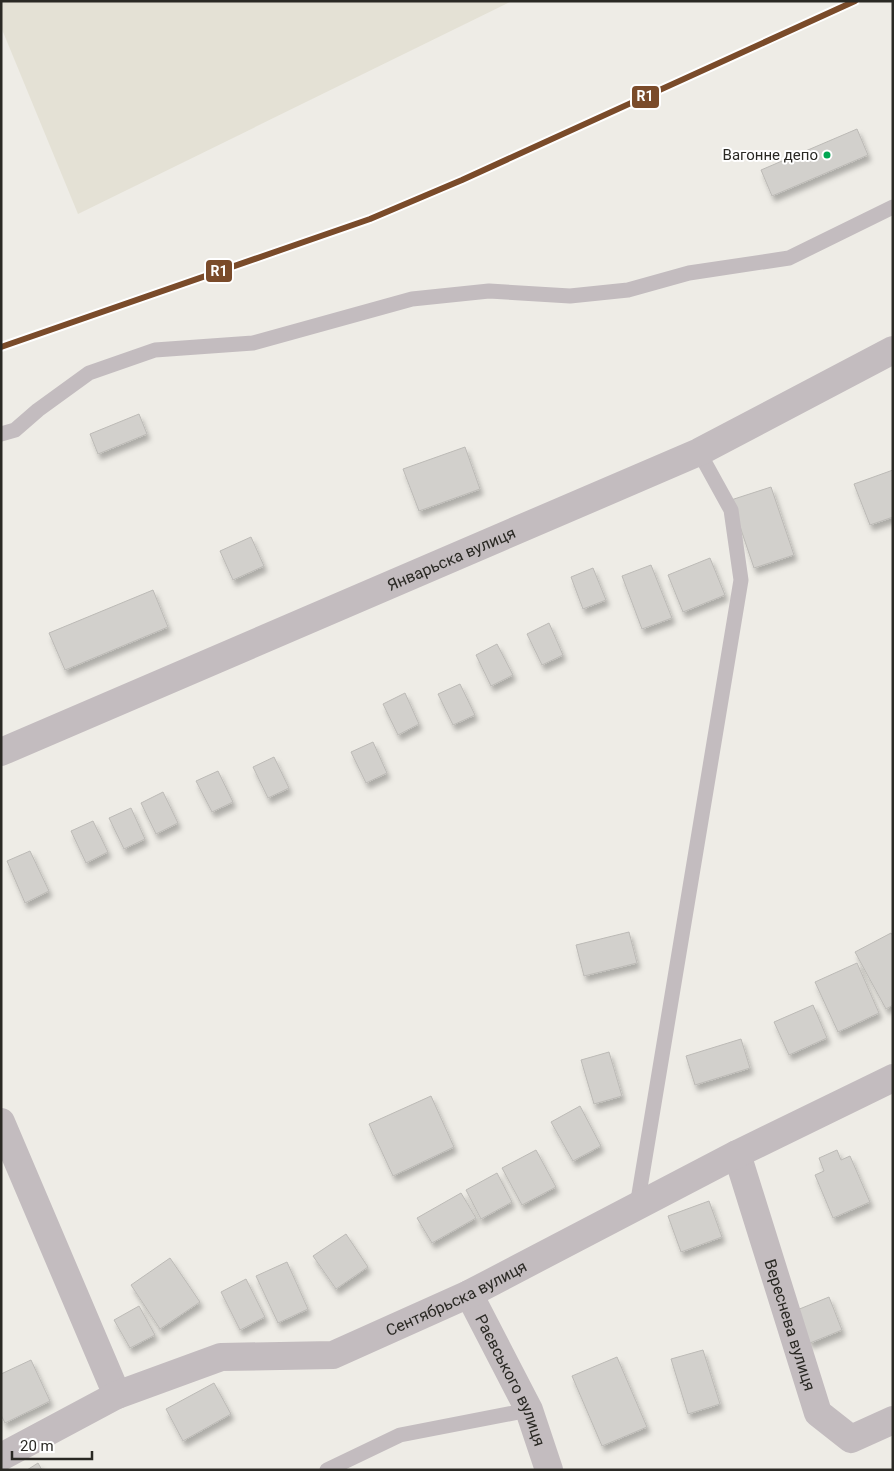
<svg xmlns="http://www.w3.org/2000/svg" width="894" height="1471" viewBox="0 0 894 1471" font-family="Roboto,sans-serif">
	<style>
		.built { fill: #e4e1d5 }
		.building { fill: #d2d0cc; stroke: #bcbab6; filter: url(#shadow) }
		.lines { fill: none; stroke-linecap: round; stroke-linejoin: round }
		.lane { stroke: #c3bcbf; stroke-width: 15 }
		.street { stroke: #c3bcbf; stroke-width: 28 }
		.rail-1-casing { stroke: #fff; stroke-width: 10 }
		.rail-1 { stroke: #7a4b2a; stroke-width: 6 }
		.bus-dot { fill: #00a651; stroke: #fff; stroke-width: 2 }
		.labels { text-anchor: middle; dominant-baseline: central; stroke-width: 4; stroke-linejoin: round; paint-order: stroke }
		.bus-label { font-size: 15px; fill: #2a2924; stroke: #fff; text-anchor: end }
		.street-label { font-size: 16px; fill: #2a2924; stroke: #fff }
		.line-badge { stroke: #fff; stroke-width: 2 }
		.badge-label { font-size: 14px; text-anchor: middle; font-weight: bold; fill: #fff }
	</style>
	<defs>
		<filter id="shadow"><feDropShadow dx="3" dy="5.5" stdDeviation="2.5" flood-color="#0004"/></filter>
	</defs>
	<rect width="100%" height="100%" fill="#eeece6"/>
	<path class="built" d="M1 1H512L78 214 1 27Z"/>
	<path class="building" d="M857 129 868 155 772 196 761 170Z
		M139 414 147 434 98 454 90 434Z
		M465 447 480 489 419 511 403 469Z
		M893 470V517L870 525 854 484Z
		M771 487 794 555 754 568 731 500Z
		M251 537 264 566 233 580 220 551Z
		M710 558 725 595 683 612 668 575Z
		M651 565 672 618 642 629 622 576Z
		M593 568 606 600 583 609 571 577Z
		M153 590 168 627 65 670 49 633Z
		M549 623 563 655 542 665 527 634Z
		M497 644 513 675 491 686 476 655Z
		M460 684 475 715 453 725 438 694Z
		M405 693 419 724 398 735 383 704Z
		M373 742 387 773 366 783 351 752Z
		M274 757 289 788 268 798 253 767Z
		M218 771 233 802 212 812 196 781Z
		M163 792 178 823 156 834 141 803Z
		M131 808 145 839 124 849 109 818Z
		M93 821 108 852 86 863 71 831Z
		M30 851 49 891 25 903 7 861Z
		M629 932 637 963 584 976 576 945Z
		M891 933 893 936V1005L886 1009 855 952Z
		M857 963 879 1013 838 1032 815 982Z
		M813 1005 827 1038 789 1055 774 1022Z
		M741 1039 750 1068 695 1085 686 1056Z
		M609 1052 622 1096 594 1104 581 1060Z
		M431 1096 454 1147 393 1176 369 1124Z
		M580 1106 601 1146 573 1161 551 1122Z
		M536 1150 556 1187 522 1205 502 1168Z
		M837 1150 841 1160 850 1156 870 1202 833 1218 815 1175 824 1171 819 1158Z
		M497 1173 512 1202 481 1219 466 1190Z
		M461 1193 476 1218 432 1243 417 1218Z
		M709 1201 722 1237 681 1252 668 1216Z
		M346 1234 368 1267 336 1289 313 1256Z
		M170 1258 200 1302 160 1329 131 1285Z
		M287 1262 308 1309 278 1323 256 1276Z
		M246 1279 265 1317 240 1330 221 1292Z
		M829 1297 842 1330 810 1343 797 1310Z
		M139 1306 155 1335 130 1348 114 1320Z
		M703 1350 720 1404 688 1414 671 1359Z
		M617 1357 647 1427 602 1446 572 1376Z
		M31 1360 50 1401 5 1423 1 1415V1374Z
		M214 1383 231 1414 183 1441 166 1409Z
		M38 1463 42 1470H27Z"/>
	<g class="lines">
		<path class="lane" d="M1 434 15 430 38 410 89 373 155 350 253 343 412 299 489 291 570 296 628 290 689 273 789 258 893 207
			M637 1206 741 580 731 510 699 452
			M327 1470 400 1435 529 1410"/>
		<g class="street">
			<path id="s1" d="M1 752 699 452 893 350"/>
			<path d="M1 1122 117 1395"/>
			<path id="s2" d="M737 1154 818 1413 851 1439 893 1420"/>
			<path id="s3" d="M469 1294 529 1410 549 1470"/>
			<path id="s4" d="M1 1457 117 1395 221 1357 333 1355 469 1294 737 1154 893 1078"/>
		</g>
		<g class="rail-1-casing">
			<path id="rail-1" d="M1 347 370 219 462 180 855 1"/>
		</g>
		<use href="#rail-1" class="rail-1"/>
	</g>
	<circle class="bus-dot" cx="827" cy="155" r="4.5"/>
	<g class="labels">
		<g class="bus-label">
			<text x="818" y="155">Вагонне депо</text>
		</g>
		<g class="street-label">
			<text stroke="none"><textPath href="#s1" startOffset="490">Январьска вулиця</textPath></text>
			<text stroke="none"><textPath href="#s4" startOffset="490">Сентябрьска вулиця</textPath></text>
			<text stroke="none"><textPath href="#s2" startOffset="179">Вереснева вулиця</textPath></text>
			<text stroke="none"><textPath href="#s3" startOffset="96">Раєвського вулиця</textPath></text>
		</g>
	</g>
	<g class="line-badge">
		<rect x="631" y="85" width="29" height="24" rx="5" fill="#7a4b2a"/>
		<rect x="205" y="259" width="28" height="24" rx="5" fill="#7a4b2a"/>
	</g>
	<g class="badge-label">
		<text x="645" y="101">R1</text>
		<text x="219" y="276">R1</text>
	</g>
	<rect width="894" height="1471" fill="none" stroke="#2a2924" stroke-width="5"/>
	<path d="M12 1451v8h80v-8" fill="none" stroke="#2a2924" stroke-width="2.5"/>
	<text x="20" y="1451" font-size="15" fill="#2a2924" stroke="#ffffff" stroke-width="4" paint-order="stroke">20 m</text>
</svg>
